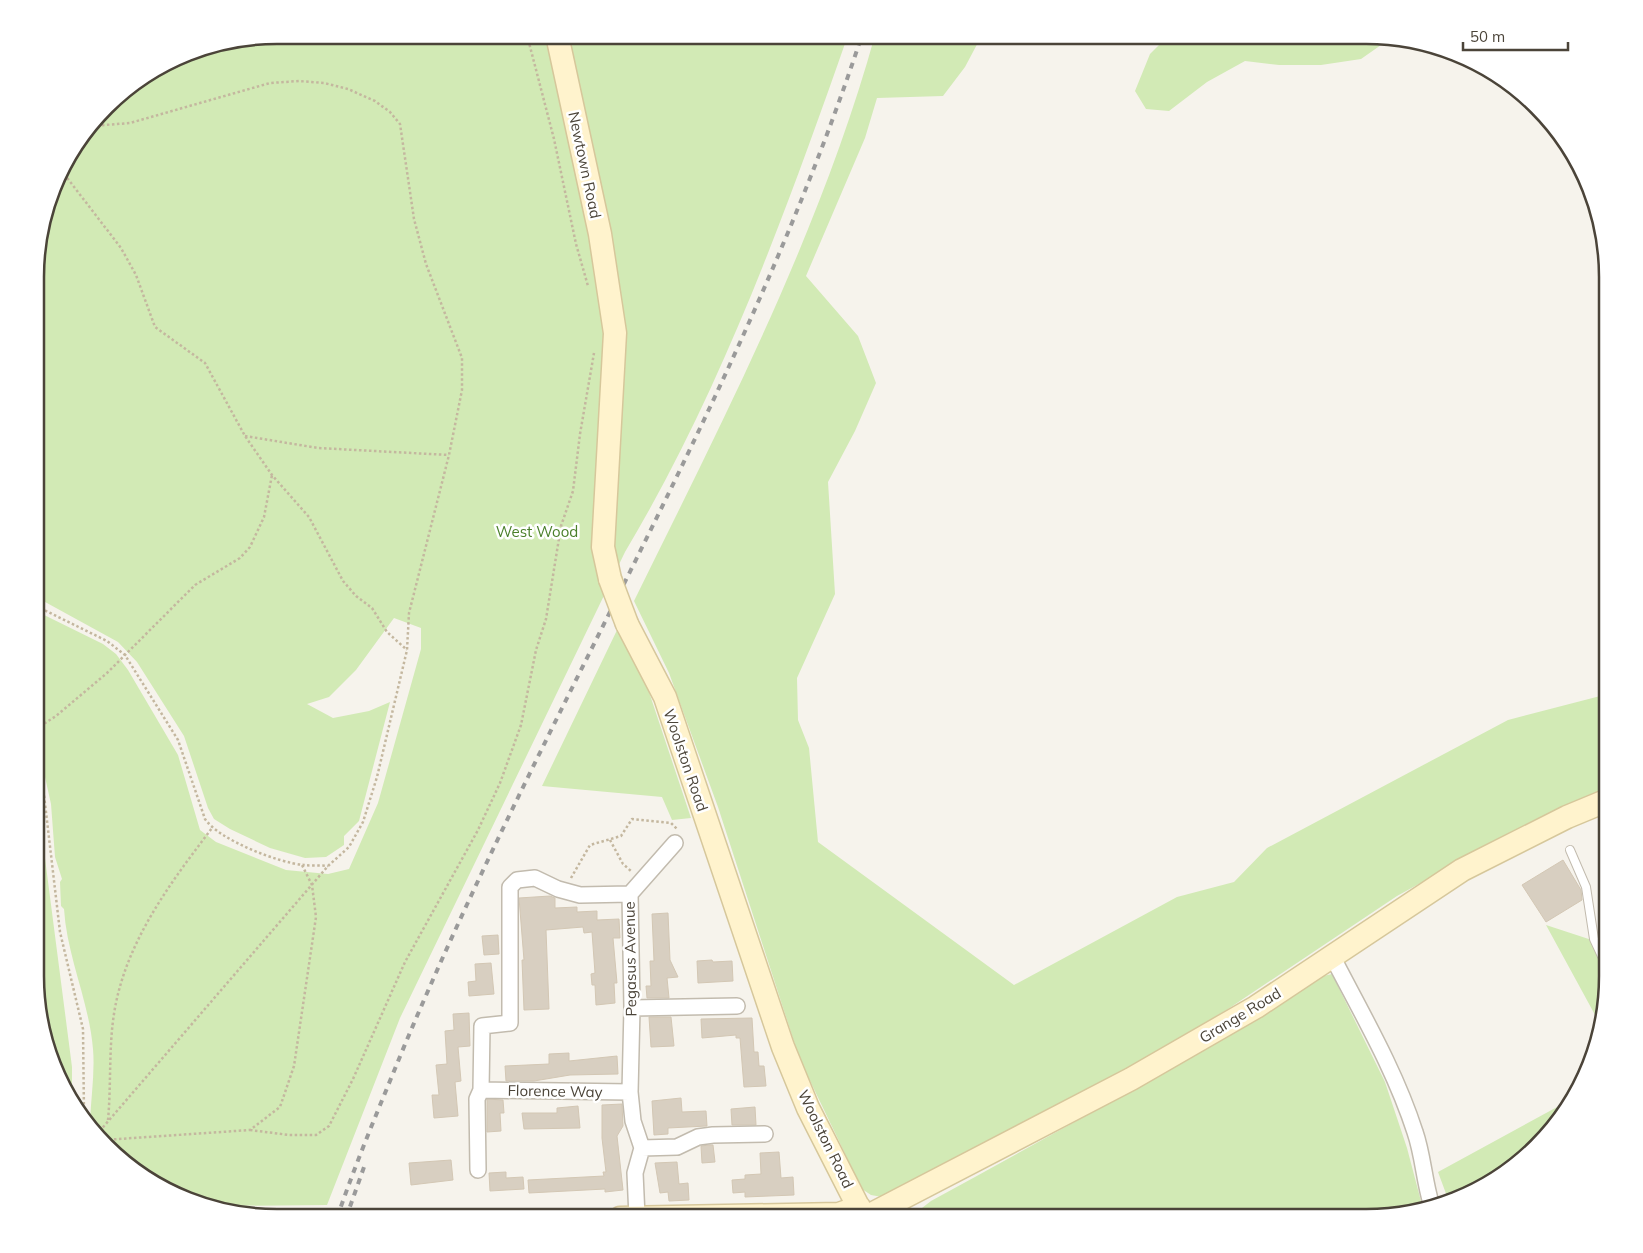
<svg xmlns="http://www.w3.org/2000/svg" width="1643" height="1253" viewBox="0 0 1643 1253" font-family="Mulish,sans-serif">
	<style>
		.green { fill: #d2eab5 }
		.building { fill: #d8cfc1; stroke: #d3c7b4 }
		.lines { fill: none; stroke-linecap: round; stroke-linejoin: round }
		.lane-casing { stroke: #c2bbae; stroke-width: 10 }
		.street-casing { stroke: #c2bbae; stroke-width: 18 }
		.secondary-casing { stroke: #d6c79b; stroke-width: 25 }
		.path { stroke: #c4b79f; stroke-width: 2.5; stroke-dasharray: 2.5 2.5; stroke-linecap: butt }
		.lane { stroke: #fff; stroke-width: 8 }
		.street { stroke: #fff; stroke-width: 15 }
		.secondary { stroke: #fff3cd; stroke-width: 22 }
		.rail { stroke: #9a9a9a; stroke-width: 4; stroke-dasharray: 6 6; stroke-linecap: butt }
		.secondary-bridge-casing { stroke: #d6c79b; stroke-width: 25; stroke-linecap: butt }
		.secondary-bridge { stroke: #fff3cd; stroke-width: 22 }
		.labels { text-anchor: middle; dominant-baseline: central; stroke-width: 5; stroke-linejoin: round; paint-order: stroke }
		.street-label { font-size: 15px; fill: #4b4439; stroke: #fff }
		.park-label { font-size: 15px; fill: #4a7f2a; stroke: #fff }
		.rim { fill: none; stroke: #4b4439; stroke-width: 2.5 }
	</style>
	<rect width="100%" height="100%" fill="#f6f3ec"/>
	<path class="green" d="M277 35H848C786 212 721 391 625 552L400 1018 327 1205 213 1206 185 1200 118 1158 90 1122C91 1098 95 1072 93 1049 89 1001 67 957 64 909L61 906 60 882 62 879 55 857 51 804 43 768 36 754V611L103 644 116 654 128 670 178 755 200 830 216 842 286 870 328 874 349 869 378 803 421 649V628L394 618 356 670 329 697 307 704 333 718 369 711 390 702 359 821 344 836V845L326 857 305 858 270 848 230 829 214 819 208 808 184 736 137 662 118 642 36 597 37 245 67 156 118 95 199 48Z
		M875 35H982L965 67 943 96 877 98 865 138 806 276 858 336 876 383 855 431 828 482 835 594 797 678 798 720 809 748 818 842 1014 985 1177 897 1234 882 1267 848 1508 720 1608 694V787L1509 834 1397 896 1228 1009 1094 1089 882 1197 871 1195 862 1189 800 1060 718 807 669 673 634 601C724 418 820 233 875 35Z
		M1169 35 1382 36 1391 38 1361 59 1321 65H1279L1245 61 1207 82 1169 111 1146 109 1135 91 1150 54Z
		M618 628 644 677 691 818 672 820 662 797 542 786Z
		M36 805 39 812 72 1067V1099L60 1083 36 983Z
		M1546 925 1607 945V992L1600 1024Z
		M1332 974 1385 1082 1407 1148 1422 1205 1366 1218H909L931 1201C1062 1129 1194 1058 1319 977Z
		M1570 1100 1548 1135 1473 1193 1448 1199 1438 1172Z"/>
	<path class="building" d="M1563 860 1581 890 1582 900 1546 922 1522 885Z
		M550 896 555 898V908L577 907V912L597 911V920L619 919 620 938H613L617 983H614L615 1003 596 1005 595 985H592L591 974 595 973 592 932 584 933 583 927 546 930 549 1009 524 1010 522 960H524L519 898Z
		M668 913 670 960 678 977 667 978 669 998H647L646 986H651L650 961H654L652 914Z
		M498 935 499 954 484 955 482 936Z
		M712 960 713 962 732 961 733 981 698 983 697 961Z
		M491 963 494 994 469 996 468 982 476 981 475 964Z
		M469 1013 470 1046 458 1047 461 1081 455 1082 458 1116 434 1118 432 1095H439L436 1065 447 1064 445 1031 454 1030 453 1014Z
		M649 1017H671L674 1046 651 1047Z
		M752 1018 754 1052H758L759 1066H764L766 1086 744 1087 740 1038H736V1035L702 1038 701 1019Z
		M569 1053V1061L617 1056 618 1074 570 1075 534 1081H506L505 1066 549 1064V1054Z
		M681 1098 682 1112 706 1111 707 1126 668 1128V1134L654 1135 652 1101Z
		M487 1099 503 1100 504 1113H500L501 1131 487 1132Z
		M622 1104 623 1126 617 1136 623 1190 605 1192V1189L529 1193 528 1180 604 1176 603 1172H606L602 1138V1105Z
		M578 1106 580 1128 524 1129 522 1113H557V1108Z
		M755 1107 756 1125H732L731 1109Z
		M710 1145H713L715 1162 702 1163 701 1146Z
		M779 1152 781 1178 793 1177 794 1195 745 1197V1192L733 1193 732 1180 745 1179V1175L761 1174 760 1153Z
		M451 1160 453 1180 411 1185 409 1163Z
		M677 1162 679 1184 688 1183 689 1200 669 1201 668 1192 660 1193 655 1163Z
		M506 1172V1178L523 1177 524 1189 490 1191 489 1173Z"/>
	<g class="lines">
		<g class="lane-casing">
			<path id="lane" d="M1570 850 1586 887 1594 939 1607 967"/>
		</g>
		<g class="street-casing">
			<path id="street" d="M630 894 675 843
				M1332 956C1362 1014 1395 1070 1415 1132 1423 1155 1424 1180 1431 1203
				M632 1008 737 1006
				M481 1090 630 1092
				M642 1148 677 1147 698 1137 713 1135 765 1134
				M478 1170 477 1099 481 1090 482 1026 510 1023V887L517 880 535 878 558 889 580 895 630 894 632 1008 630 1092 633 1121 642 1148 635 1173 637 1217"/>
		</g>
		<g class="secondary-casing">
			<path id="secondary" d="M557 35 600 234 615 333 603 547 610 579
				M627 624 665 697 783 1047 808 1108 864 1218
				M620 1218 839 1214 859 1207
				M864 1218 1131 1079 1256 1007 1462 870 1567 817 1608 800"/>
		</g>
		<path class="path" d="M527 35 554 139 576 244 588 286
			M92 126 130 123 270 83 299 81 324 83 348 89 375 101 390 112 400 124 414 219 426 264 462 358V390L449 455 409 613 407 650 377 777 363 822 349 847 328 866 98 1133
			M63 169 68 179 121 248 136 275 155 327 205 363 245 436 272 475 309 517 343 581 356 596 372 608 387 632 407 650
			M245 436 318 448 449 455
			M36 606 107 641 125 655 178 740 205 819C219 840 279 863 304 865 311 866 320 865 328 866
			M36 729 56 716 107 673 195 585 240 558 250 547 264 517 272 475
			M36 772 44 795 60 932 83 1029 84 1114
			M610 840 623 864 631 871
			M571 878 590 845 621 836 632 819 671 823 677 829
			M108 1120C111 1088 109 1052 113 1021 122 947 168 886 212 828
			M250 1130 289 1135H316L329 1126 353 1079 405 962 478 830 500 783 521 725 536 650 546 619 561 526 573 491 580 434 594 353
			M104 1140 250 1130 280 1107 294 1066 316 917 312 885 302 865"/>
		<use href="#lane" class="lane"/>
		<use href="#street" class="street"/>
		<use href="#secondary" class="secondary"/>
		<path class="rail" d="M337 1218C356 1162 379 1108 401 1054 544 710 745 391 862 35
			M346 1218 364 1167"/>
		<g class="secondary-bridge-casing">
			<path id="secondary-bridge" d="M610 579 627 624"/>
		</g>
		<use href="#secondary-bridge" class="secondary-bridge"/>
	</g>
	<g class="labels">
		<g class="street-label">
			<text transform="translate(585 165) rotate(78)">Newtown Road</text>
			<text transform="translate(686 760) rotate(71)">Woolston Road</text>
			<text transform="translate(630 959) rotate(-91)">Pegasus Avenue</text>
			<text transform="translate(1240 1015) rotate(-31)">Grange Road</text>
			<text transform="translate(555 1091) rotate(1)">Florence Way</text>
			<text transform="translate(826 1139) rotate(64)">Woolston Road</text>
		</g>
		<g class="park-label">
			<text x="537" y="531">West Wood</text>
		</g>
	</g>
	<path d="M0 0H1643V1253H0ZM277 44H1366A233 233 0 0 1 1599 277V976A233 233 0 0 1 1366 1209H277A233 233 0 0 1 44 976V277A233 233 0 0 1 277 44Z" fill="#fff" fill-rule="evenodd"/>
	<path class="rim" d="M277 44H1366A233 233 0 0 1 1599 277V976A233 233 0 0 1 1366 1209H277A233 233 0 0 1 44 976V277A233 233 0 0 1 277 44Z"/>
	<path d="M1463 42v8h105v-8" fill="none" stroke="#4b4439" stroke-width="2.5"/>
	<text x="1470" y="42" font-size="15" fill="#4b4439" stroke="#ffffff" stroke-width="4" paint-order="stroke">50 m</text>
</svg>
